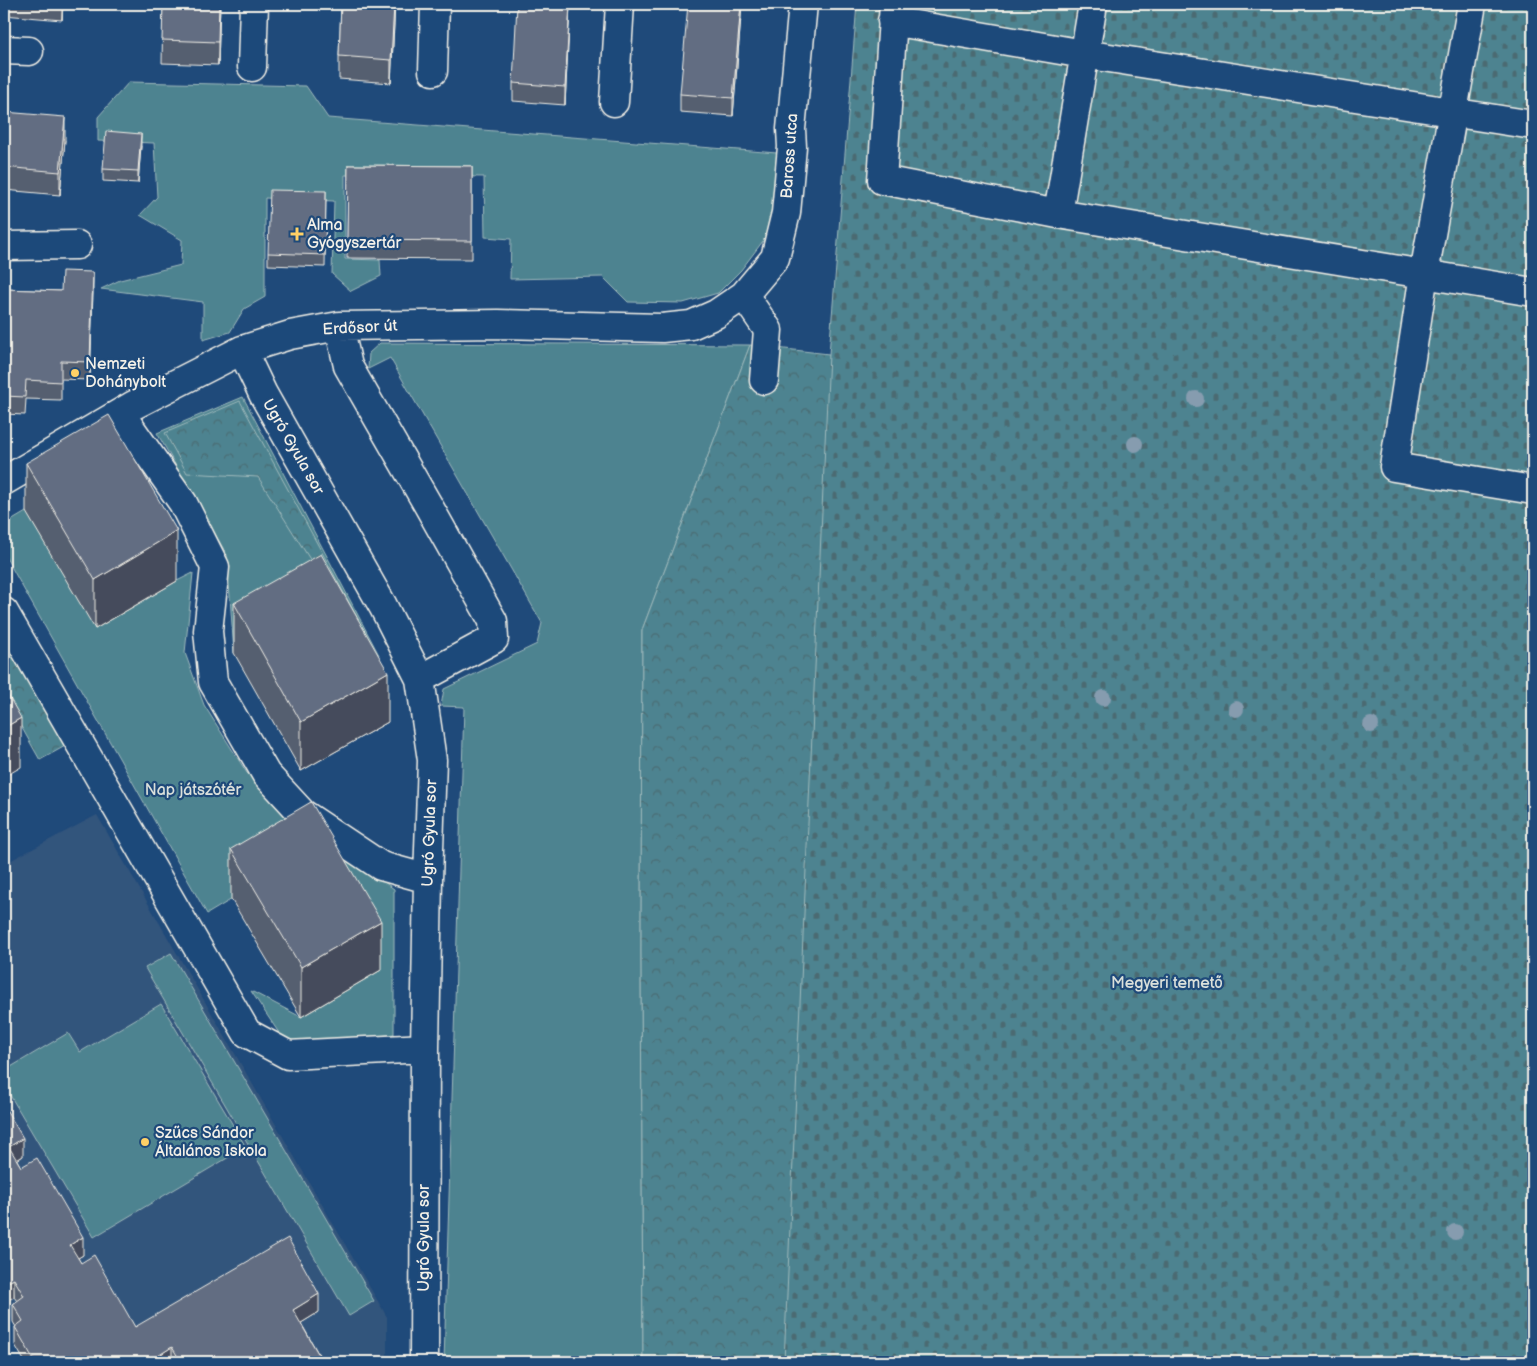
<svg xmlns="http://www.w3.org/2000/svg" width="1537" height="1366" viewBox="0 0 1537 1366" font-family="'Balsamiq Sans',sans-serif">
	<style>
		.built { fill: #33547c }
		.green { fill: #4d8390; stroke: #a0babc }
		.forest { fill: url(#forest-crowns); stroke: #a0babc }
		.cemetery { fill: url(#cemetery-stones); stroke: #a0babc }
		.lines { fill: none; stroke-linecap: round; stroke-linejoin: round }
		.minor-casing { stroke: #f4f1e8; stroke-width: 31 }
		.minor { stroke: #1f4a7a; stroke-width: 28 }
		.tree { fill: #869caf }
		.wall { fill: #545e70; stroke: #f4f1e8 }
		.shaded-wall { fill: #454c5b; stroke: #f4f1e8 }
		.building { fill: #626d82; stroke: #f4f1e8 }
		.poi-dot { fill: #ffd166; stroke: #1f4a7a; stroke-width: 2 }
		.labels { text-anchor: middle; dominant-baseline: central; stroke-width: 4.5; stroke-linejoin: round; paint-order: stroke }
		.street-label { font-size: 16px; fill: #f4f1e8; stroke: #1f4a7a }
		.poi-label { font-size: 16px; fill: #f4f1e8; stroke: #1f4a7a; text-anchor: start }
		.park-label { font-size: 16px; fill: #dbe0db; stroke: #1f4a7a }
	</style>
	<defs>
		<pattern id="forest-crowns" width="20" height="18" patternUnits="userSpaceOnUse" patternTransform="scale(1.25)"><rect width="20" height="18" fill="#4d8390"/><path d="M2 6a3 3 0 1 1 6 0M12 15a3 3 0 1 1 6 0" fill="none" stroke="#4b6b72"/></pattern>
		<pattern id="cemetery-stones" width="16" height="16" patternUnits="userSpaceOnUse" patternTransform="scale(1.25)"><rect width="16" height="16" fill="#4d8390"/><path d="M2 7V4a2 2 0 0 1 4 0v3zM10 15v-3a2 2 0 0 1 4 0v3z" fill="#4b6b72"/></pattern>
	</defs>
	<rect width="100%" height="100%" fill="#1f4a7a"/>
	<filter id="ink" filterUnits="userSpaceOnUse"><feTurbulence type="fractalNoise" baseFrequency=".02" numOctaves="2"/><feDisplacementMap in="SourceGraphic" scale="10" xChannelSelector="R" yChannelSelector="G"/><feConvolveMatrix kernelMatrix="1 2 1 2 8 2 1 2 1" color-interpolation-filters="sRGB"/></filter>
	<g filter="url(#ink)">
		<path class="built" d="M97 815 387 1317V1362H25L15 1345 13 1322 4 1303V982H7V888H4V864Z"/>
		<path class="green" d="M129 82 306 86 328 118 777 153 773 202 766 237 741 270 718 293 683 303 628 302 603 277 510 279 511 239 485 237 484 177 345 175V259L380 260 381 276 351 291 332 274 334 201 265 198V297L244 309 230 332 203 340V302L101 289 120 280 181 265 182 240 140 215 157 197 154 143 98 141V117Z
			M380 343 750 345 642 630 641 950 643 1362H444L464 707 441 706 444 689 537 644 542 623 390 358 368 369 369 353Z
			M243 397 379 655 357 667 321 604 234 653 227 555 157 433Z
			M26 512 177 581 193 573 185 653 204 705 247 773 290 815 394 889V1034L322 1044 283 1039 251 991 301 1017 311 852 207 914 4 554V525Z
			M171 953 374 1301 349 1316 145 968Z
			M161 1004 246 1147 94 1237 4 1085V1071L68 1033 80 1052Z"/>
		<path class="forest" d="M750 345 829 354 855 605 859 1362H643L641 950 642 630Z
			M240 401 357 617 349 621 258 477 187 473 165 433Z
			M4 633 67 745 40 760 4 696Z"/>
		<path class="cemetery" d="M857 4H1533V1362H784L829 354Z"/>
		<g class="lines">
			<g class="minor-casing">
				<path id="minor" d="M894 4 882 180 1058 214 1533 292
					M1472 4 1424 274 1394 467 1533 490
					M892 21 1084 54 1533 125
					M4 50 29 51
					M252 67 254 4
					M433 71 435 4
					M614 102 620 4
					M1058 214 1093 4
					M4 246 77 245
					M744 295 768 330 764 380
					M339 326 348 366 428 505 493 621 494 639 420 679
					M242 350 263 394 383 606 420 679 432 760 428 879 425 1048 424 1362
					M120 413 183 503 215 567 208 631 213 682 266 774 303 814 381 866 428 879
					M4 481 132 406 242 350 290 335 339 326 498 324 662 328 691 325 716 314 744 295 775 258 786 213 792 147 791 129 803 4
					M4 612 247 1033 288 1055 425 1048"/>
			</g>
			<use href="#minor" class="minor"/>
		</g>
		<g class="tree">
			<circle cx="1196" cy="399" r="8"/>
			<circle cx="1135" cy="444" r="8"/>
			<circle cx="1103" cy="698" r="8"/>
			<circle cx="1236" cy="709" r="8"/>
			<circle cx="1371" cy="725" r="8"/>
			<circle cx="1455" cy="1232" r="8"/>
		</g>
		<path class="wall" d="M4 4H63L62 20 4 15Z
			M163 4H220L218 65 162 63Z
			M341 4H395L391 83 339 79V56Z
			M570 4 565 105 513 101V83Z
			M742 4 733 116 680 112V94Z
			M4 112 65 140 60 195 4 190Z
			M141 146 138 183 103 181V169Z
			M348 165 472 166V259L347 258Z
			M326 191 325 267 268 265V253Z
			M4 289 61 291 93 290 90 380 61 379V400L26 399 25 415 4 414Z
			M26 463 177 581 95 629 26 512Z
			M234 603 388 722 301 771 234 653Z
			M231 849 381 970 301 1017 231 899Z
			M4 1106 23 1156 17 1160 21 1167 83 1255 78 1258 81 1263 135 1327 319 1312 301 1323 323 1362H25L15 1345V1327H16L13 1322V1304L17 1301 14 1297Z"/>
		<path class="shaded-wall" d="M62 4H63L62 20Z
			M219 4H220L218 65V42Z
			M394 4H395L391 83V60Z
			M570 4 565 105V87Z
			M741 4H742L733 116V98Z
			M65 117V140L60 195V172Z
			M141 134V146L138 183V171Z
			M93 272V290L90 380V362Z
			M177 531V581L95 629V580Z
			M388 672V722L301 771V722Z
			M21 718V767L4 777V728Z
			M381 921V970L301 1017V967Z
			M23 1138V1156L9 1165V1147Z
			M83 1237V1255L70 1263V1245Z
			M14 1279V1297L4 1302V1284Z
			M319 1294V1312L293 1328V1310Z
			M172 1347V1362H153V1359Z
			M214 1356V1362H204Z"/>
		<path class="building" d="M163 4H219L218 42 162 40Z
			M341 4H394L391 60 339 56Z
			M517 4H570L565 87 513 83Z
			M688 4H741L733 98 680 94Z
			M4 112 65 117 60 172 4 167Z
			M106 131 141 134 138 171 103 169Z
			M348 165 472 166V241L347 240Z
			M270 190 326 191 325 255 268 253Z
			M62 271 93 272 90 362 61 361V382L26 380 25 397 4 396V289L61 291Z
			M109 415 177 531 95 580 26 463Z
			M321 554 388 672 301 722 234 603Z
			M4 688 21 718 4 728Z
			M311 802 381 921 301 967 231 849Z
			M4 1106 23 1138 9 1147 21 1167 37 1158 83 1237 70 1245 81 1263 94 1255 135 1327 288 1238 319 1294 293 1310 323 1362H218L214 1356 204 1362H181L172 1347 153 1359 155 1362H35L15 1327 23 1321 13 1304 24 1296 14 1279 4 1284Z"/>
	</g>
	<g class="poi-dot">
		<path d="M294.5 226.5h5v5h5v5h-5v5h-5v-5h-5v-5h5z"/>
		<circle cx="75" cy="373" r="5"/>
		<circle cx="145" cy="1142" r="5"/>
	</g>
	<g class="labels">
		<g class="street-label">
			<text transform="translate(790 156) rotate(-86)">Baross utca</text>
			<text transform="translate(360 328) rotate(-3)">Erdősor út</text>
			<text transform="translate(293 447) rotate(60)">Ugró Gyula sor</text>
			<text transform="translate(430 833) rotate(-88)">Ugró Gyula sor</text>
			<text transform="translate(424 1238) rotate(-90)">Ugró Gyula sor</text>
		</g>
		<g class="poi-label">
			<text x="307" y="225">Alma<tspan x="307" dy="18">Gyógyszertár</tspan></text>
			<text x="85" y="364">Nemzeti<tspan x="85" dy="18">Dohánybolt</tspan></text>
			<text x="155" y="1133">Szűcs Sándor<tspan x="155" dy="18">Általános Iskola</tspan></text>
		</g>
		<g class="park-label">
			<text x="193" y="790">Nap játszótér</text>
			<text x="1167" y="983">Megyeri temető</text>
		</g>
	</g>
	<rect width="1537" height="1366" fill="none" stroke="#1f4a7a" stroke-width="20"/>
	<rect x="10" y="10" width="1517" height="1346" fill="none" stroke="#f4f1e8" stroke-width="2" filter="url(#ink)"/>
</svg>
